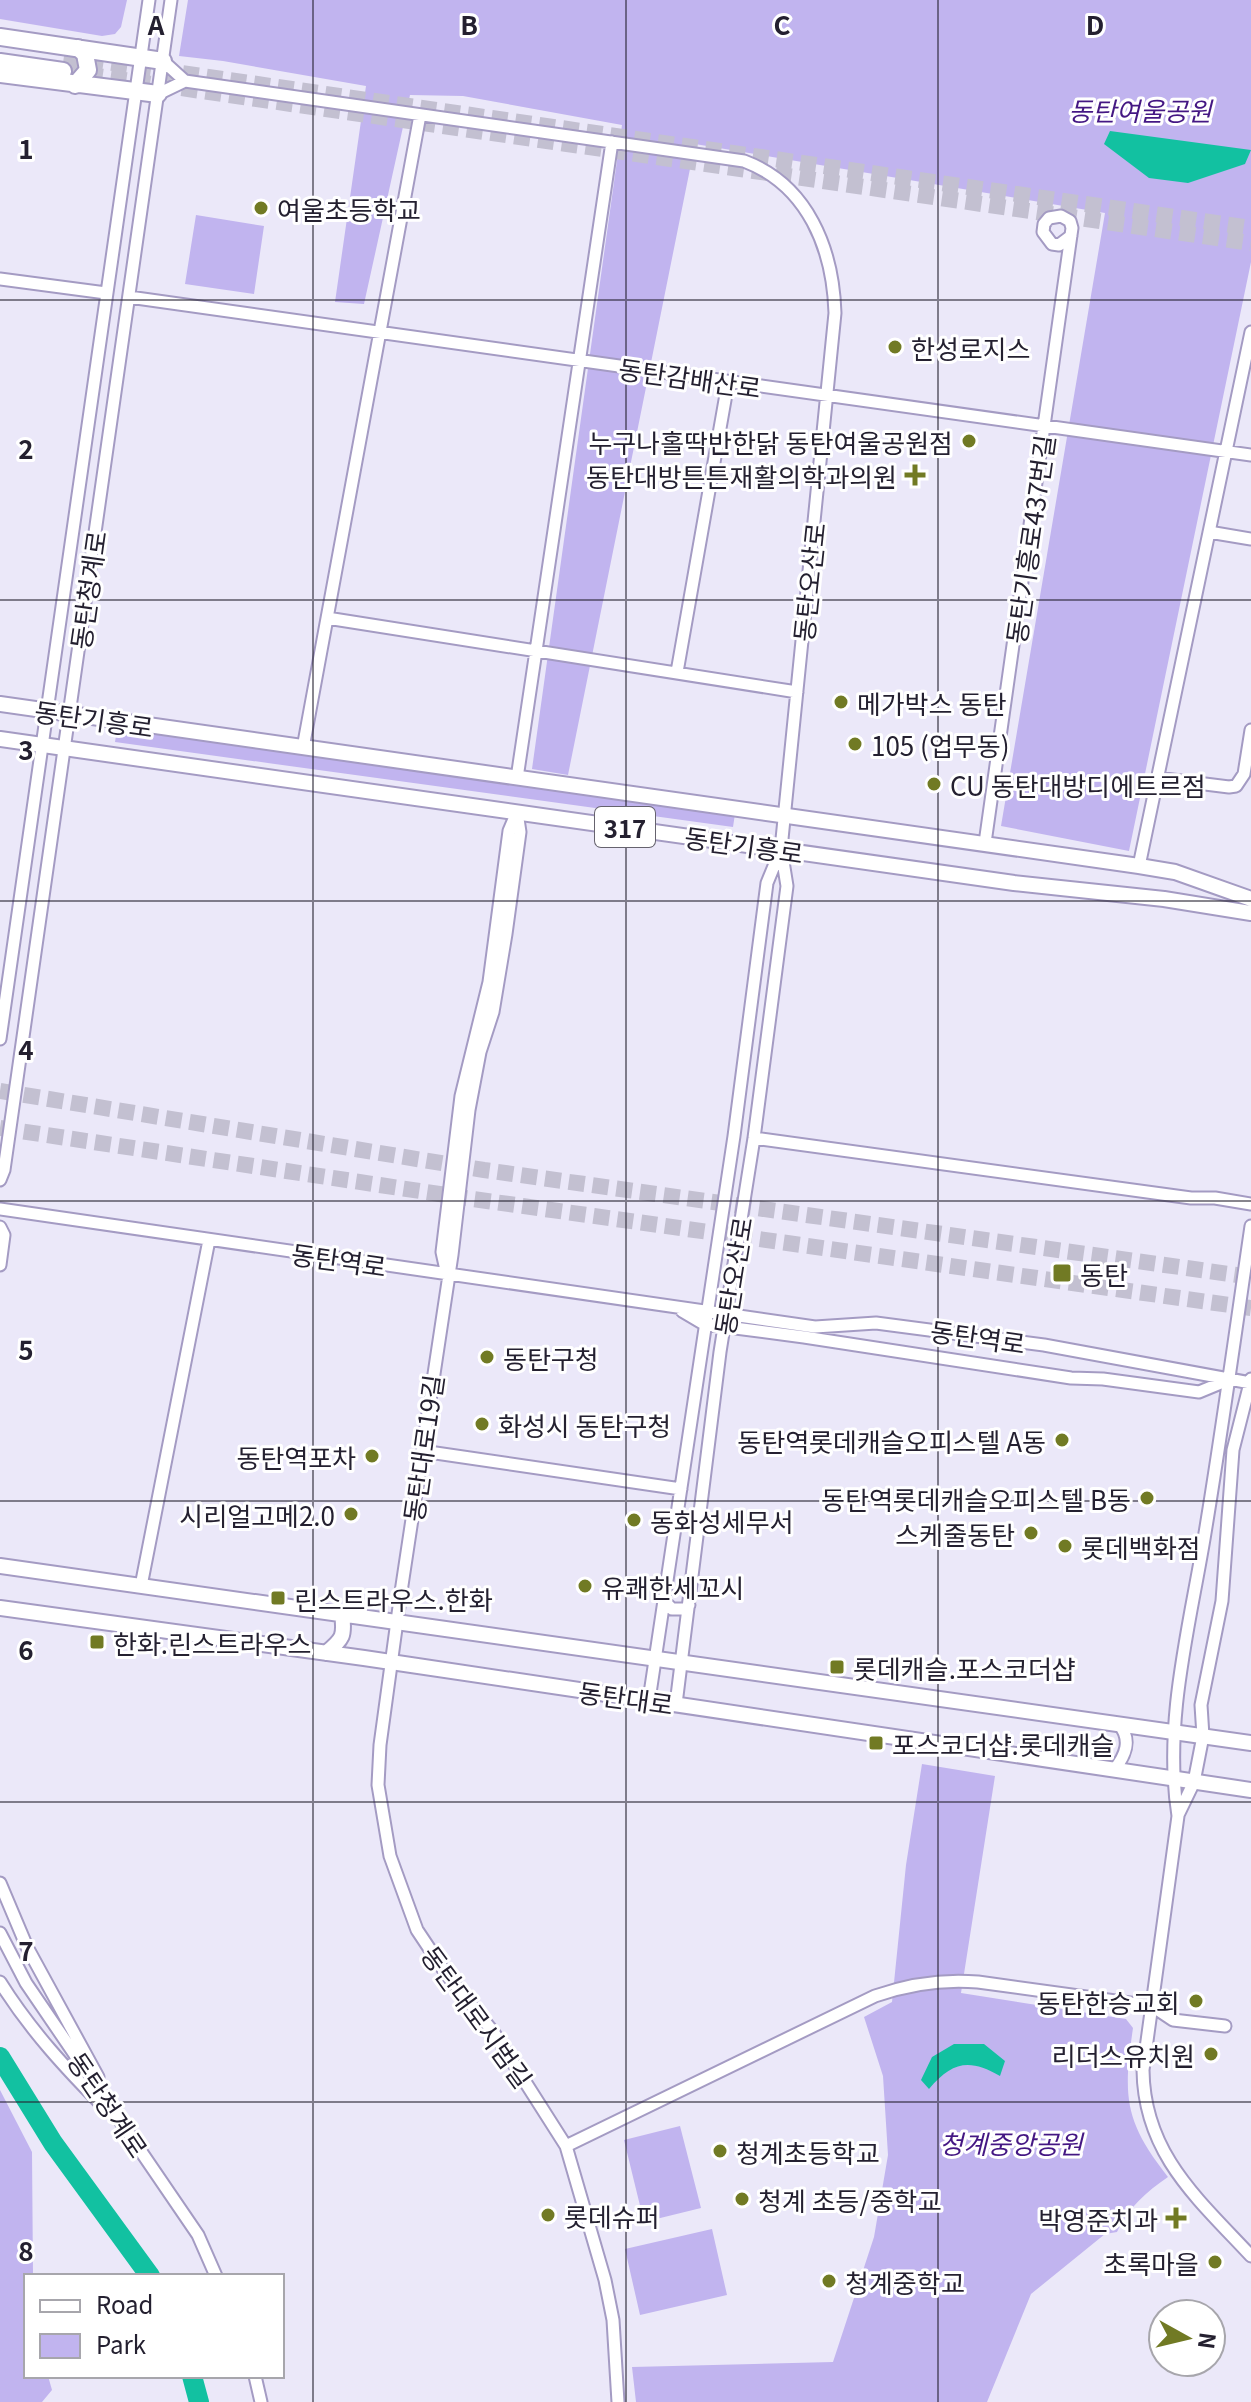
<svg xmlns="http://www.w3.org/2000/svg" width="1251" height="2402" viewBox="0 0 1251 2402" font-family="Georgia,'Noto Sans KR',serif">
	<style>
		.green { fill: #c1b4ef }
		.water { fill: #12c1a1 }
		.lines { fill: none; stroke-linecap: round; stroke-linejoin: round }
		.river { stroke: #12c1a1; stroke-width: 20 }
		.highway-tunnel { stroke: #c3c0d1; stroke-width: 16; stroke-dasharray: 16 8; stroke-linecap: butt }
		.minor-casing { stroke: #a49bc3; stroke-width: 15 }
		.major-casing { stroke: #a49bc3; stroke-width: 18 }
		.highway-casing { stroke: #a49bc3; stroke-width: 20 }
		.minor { stroke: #fff; stroke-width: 11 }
		.major { stroke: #fff; stroke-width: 14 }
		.highway { stroke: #fff; stroke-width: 16 }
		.grid { fill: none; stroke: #242030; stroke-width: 2; stroke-opacity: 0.55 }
		.poi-dot { fill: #717a24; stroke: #fff; stroke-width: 3 }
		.labels { text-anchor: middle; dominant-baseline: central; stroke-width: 6; stroke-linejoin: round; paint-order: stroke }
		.shield { fill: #fff; stroke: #66636e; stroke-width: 2 }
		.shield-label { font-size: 24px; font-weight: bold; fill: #242030 }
		.park-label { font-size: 26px; font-style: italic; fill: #441783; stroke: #fff }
		.poi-label { font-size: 26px; fill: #242030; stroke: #fff; text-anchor: start }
		.street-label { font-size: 26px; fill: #242030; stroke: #fff }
		.grid-label { font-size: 26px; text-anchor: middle; font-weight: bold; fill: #242030; stroke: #fff; stroke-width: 6; stroke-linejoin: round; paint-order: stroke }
	</style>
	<rect width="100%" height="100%" fill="#ebe8f9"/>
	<path class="green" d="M0 0H127L121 27 115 34 102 36 0 19Z
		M188 0H1251V262L1129 851 1001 826 1105 213 695 144 568 775 532 769 622 125 463 96 410 95 364 304 335 302 366 86 223 61 179 56Z
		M196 215 264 226 254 294 185 284Z
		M117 729 735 814 733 827 115 742Z
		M922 1764 995 1776 961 1993 1126 2019 1133 2028C1123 2097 1124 2121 1168 2177 1146 2192 1128 2208 1117 2232L1105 2234 1031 2294 987 2402H636L632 2367 833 2362 874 2237 888 2155 883 2076 864 2017 892 2002 906 1865Z
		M0 2090 32 2152 33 2276H26V2376H48L52 2390 42 2402H0Z
		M680 2126 701 2208 644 2222 624 2140Z
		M712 2229 727 2295 640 2315 625 2249Z"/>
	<path class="water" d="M1110 131 1251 150 1245 164 1188 183 1149 178 1104 144Z
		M954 2044H984L1005 2061 1000 2076C969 2058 952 2062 929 2089L921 2080 932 2057Z"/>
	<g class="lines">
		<path class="river" d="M0 2057 53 2143 150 2276
			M192 2376 199 2402"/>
		<path class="highway-tunnel" d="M64 56 1251 228
			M63 71 1251 243
			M0 1091 484 1170 1251 1277
			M0 1128 473 1199 1251 1308"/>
		<g class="minor-casing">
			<path id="minor" d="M163 61 185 81
				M158 94 185 81 744 161C808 185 833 249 835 313L781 849 787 886 754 1138 720 1352 676 1704
				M0 279 106 293
				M129 297 1251 455
				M1209 532 1251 539
				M327 618 797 692
				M677 672 728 383
				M303 748 420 115
				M517 778 612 142
				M1157 778 1229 787 1236 786 1244 774 1251 730
				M517 812 520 832 506 934 493 1012 480 1052 469 1110 452 1255 401 1592 380 1745 378 1785 390 1856 417 1930 447 1975 494 2033 566 2146 605 2280 613 2320 618 2402
				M985 843 1072 228 1070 221 1061 216 1049 218 1044 224 1043 232 1052 244 1059 245 1071 236
				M1139 866 1251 332
				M0 1039 149 0
				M754 1138 1191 1198H1215L1251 1204
				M0 1180 4 1170 171 0
				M0 1209 815 1327 876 1323 1044 1345 1251 1383
				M1251 1226C1236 1328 1222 1431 1205 1533 1190 1625 1163 1722 1178 1816L1143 2070C1144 2154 1198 2199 1251 2256
				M0 1227 4 1235 0 1265
				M446 1270 442 1252 461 1096 489 982 509 831 517 812
				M682 1311 704 1324 804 1337 1071 1378 1103 1379 1199 1392 1228 1380
				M422 1451 681 1489
				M141 1586 209 1240
				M663 1600 672 1609H685L689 1605
				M649 1700 734 1136 767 883 781 849
				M1114 1770C1126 1755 1132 1740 1119 1724
				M1178 1815 1194 1782 1203 1736 1201 1705 1222 1601 1233 1450 1251 1379
				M0 1883 27 1947 98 2077
				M0 1933 26 1983 198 2235 216 2276
				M0 1982C30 2030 67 2070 107 2110
				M566 2146 875 1996C909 1984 943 1979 978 1982L1152 2006 1173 2020 1225 2026
				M255 2376 261 2402"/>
		</g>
		<g class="major-casing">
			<path id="major" d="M0 704 1139 866 1175 872 1251 899
				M0 739 1014 883 1164 899 1251 913
				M0 1566 1251 1743
				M0 1608 364 1658 1251 1790
				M326 1653C343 1639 345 1636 342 1614"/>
		</g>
		<g class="highway-casing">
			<path id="highway" d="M0 37 163 61
				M0 62 63 71
				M0 74 158 94
				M75 85 88 70 85 54 78 48"/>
		</g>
		<use href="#minor" class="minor"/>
		<use href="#major" class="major"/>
		<use href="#highway" class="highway"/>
	</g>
	<path class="grid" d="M313 0V2402M626 0V2402M938 0V2402M0 300H1251M0 600H1251M0 901H1251M0 1201H1251M0 1501H1251M0 1802H1251M0 2102H1251"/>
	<g class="poi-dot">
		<circle cx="261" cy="208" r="8"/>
		<circle cx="895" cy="347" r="8"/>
		<circle cx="969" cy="441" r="8"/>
		<path d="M911 463h8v8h8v8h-8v8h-8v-8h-8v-8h8z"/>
		<circle cx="841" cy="702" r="8"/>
		<circle cx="855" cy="744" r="8"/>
		<circle cx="934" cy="784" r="8"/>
		<rect x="1052" y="1263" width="20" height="20" rx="4"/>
		<circle cx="487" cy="1357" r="8"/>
		<circle cx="482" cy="1424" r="8"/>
		<circle cx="1062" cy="1440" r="8"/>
		<circle cx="372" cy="1456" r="8"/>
		<circle cx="1147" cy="1498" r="8"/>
		<circle cx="351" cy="1514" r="8"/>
		<circle cx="634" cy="1520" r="8"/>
		<circle cx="1031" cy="1533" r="8"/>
		<circle cx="1065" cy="1546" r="8"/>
		<circle cx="585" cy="1586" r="8"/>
		<rect x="270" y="1590" width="16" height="16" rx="4"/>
		<rect x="89" y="1634" width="16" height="16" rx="4"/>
		<rect x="829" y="1659" width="16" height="16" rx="4"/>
		<rect x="868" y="1735" width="16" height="16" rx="4"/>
		<circle cx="1196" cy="2001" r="8"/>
		<circle cx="1211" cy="2054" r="8"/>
		<circle cx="720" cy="2151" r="8"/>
		<circle cx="742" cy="2199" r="8"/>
		<circle cx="548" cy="2215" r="8"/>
		<path d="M1172 2206h8v8h8v8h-8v8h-8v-8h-8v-8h8z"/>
		<circle cx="1215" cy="2262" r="8"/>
		<circle cx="829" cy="2281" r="8"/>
	</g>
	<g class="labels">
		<rect class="shield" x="595" y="807" width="60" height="40" rx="6"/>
		<g class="shield-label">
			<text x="625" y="827">317</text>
		</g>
		<g class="park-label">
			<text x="1140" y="109">동탄여울공원</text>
			<text x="1011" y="2142">청계중앙공원</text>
		</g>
		<g class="poi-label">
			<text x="277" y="208">여울초등학교</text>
			<text x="911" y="347">한성로지스</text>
			<text x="953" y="441" text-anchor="end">누구나홀딱반한닭 동탄여울공원점</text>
			<text x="897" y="475" text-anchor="end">동탄대방튼튼재활의학과의원</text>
			<text x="857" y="702">메가박스 동탄</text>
			<text x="871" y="744">105 (업무동)</text>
			<text x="950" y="784">CU 동탄대방디에트르점</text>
			<text x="1080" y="1273">동탄</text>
			<text x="503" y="1357">동탄구청</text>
			<text x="498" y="1424">화성시 동탄구청</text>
			<text x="1046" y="1440" text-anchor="end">동탄역롯데캐슬오피스텔 A동</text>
			<text x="356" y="1456" text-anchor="end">동탄역포차</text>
			<text x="1131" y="1498" text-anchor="end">동탄역롯데캐슬오피스텔 B동</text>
			<text x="335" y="1514" text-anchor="end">시리얼고메2.0</text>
			<text x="650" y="1520">동화성세무서</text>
			<text x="1015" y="1533" text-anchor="end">스케줄동탄</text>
			<text x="1081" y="1546">롯데백화점</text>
			<text x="601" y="1586">유쾌한세꼬시</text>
			<text x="294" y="1598">린스트라우스.한화</text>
			<text x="113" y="1642">한화.린스트라우스</text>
			<text x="853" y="1667">롯데캐슬.포스코더샵</text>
			<text x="892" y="1743">포스코더샵.롯데캐슬</text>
			<text x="1180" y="2001" text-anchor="end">동탄한승교회</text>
			<text x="1195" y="2054" text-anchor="end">리더스유치원</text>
			<text x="736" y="2151">청계초등학교</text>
			<text x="758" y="2199">청계 초등/중학교</text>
			<text x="564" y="2215">롯데슈퍼</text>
			<text x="1158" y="2218" text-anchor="end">박영준치과</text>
			<text x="1199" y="2262" text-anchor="end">초록마을</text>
			<text x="845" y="2281">청계중학교</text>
		</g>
		<g class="street-label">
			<text transform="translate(690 377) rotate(8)">동탄감배산로</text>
			<text transform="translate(1029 539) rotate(-82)">동탄기흥로437번길</text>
			<text transform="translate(808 582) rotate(-84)">동탄오산로</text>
			<text transform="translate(87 590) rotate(-82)">동탄청계로</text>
			<text transform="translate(94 718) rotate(8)">동탄기흥로</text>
			<text transform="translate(744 844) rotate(8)">동탄기흥로</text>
			<text transform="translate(339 1259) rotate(8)">동탄역로</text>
			<text transform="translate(732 1276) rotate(-81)">동탄오산로</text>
			<text transform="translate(978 1336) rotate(8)">동탄역로</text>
			<text transform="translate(422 1448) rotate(-82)">동탄대로19길</text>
			<text transform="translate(626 1697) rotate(8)">동탄대로</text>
			<text transform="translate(478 2016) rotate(54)">동탄대로시범길</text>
			<text transform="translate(109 2104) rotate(56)">동탄청계로</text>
		</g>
	</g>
	<g class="grid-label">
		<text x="156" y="35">A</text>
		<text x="469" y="35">B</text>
		<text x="782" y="35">C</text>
		<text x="1095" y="35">D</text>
		<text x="26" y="159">1</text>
		<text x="26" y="459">2</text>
		<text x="26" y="760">3</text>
		<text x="26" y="1060">4</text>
		<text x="26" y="1360">5</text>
		<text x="26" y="1660">6</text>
		<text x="26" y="1961">7</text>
		<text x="26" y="2261">8</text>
	</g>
	<rect x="24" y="2274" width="260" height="104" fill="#ffffff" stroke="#a7a6ac" stroke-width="2"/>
	<rect x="40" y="2300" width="40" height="12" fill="#ffffff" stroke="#a7a6ac" stroke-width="2"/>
	<text x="96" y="2314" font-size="24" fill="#242030">Road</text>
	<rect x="40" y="2334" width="40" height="24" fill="#c1b4ef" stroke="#a7a6ac" stroke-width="2"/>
	<text x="96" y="2354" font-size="24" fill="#242030">Park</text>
	<g transform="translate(1187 2338) rotate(98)"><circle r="38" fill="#ffffff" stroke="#a7a6ac" stroke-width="2"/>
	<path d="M0-6L14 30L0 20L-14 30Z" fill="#717a24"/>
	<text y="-12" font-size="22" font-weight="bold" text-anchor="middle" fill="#242030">N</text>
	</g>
</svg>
